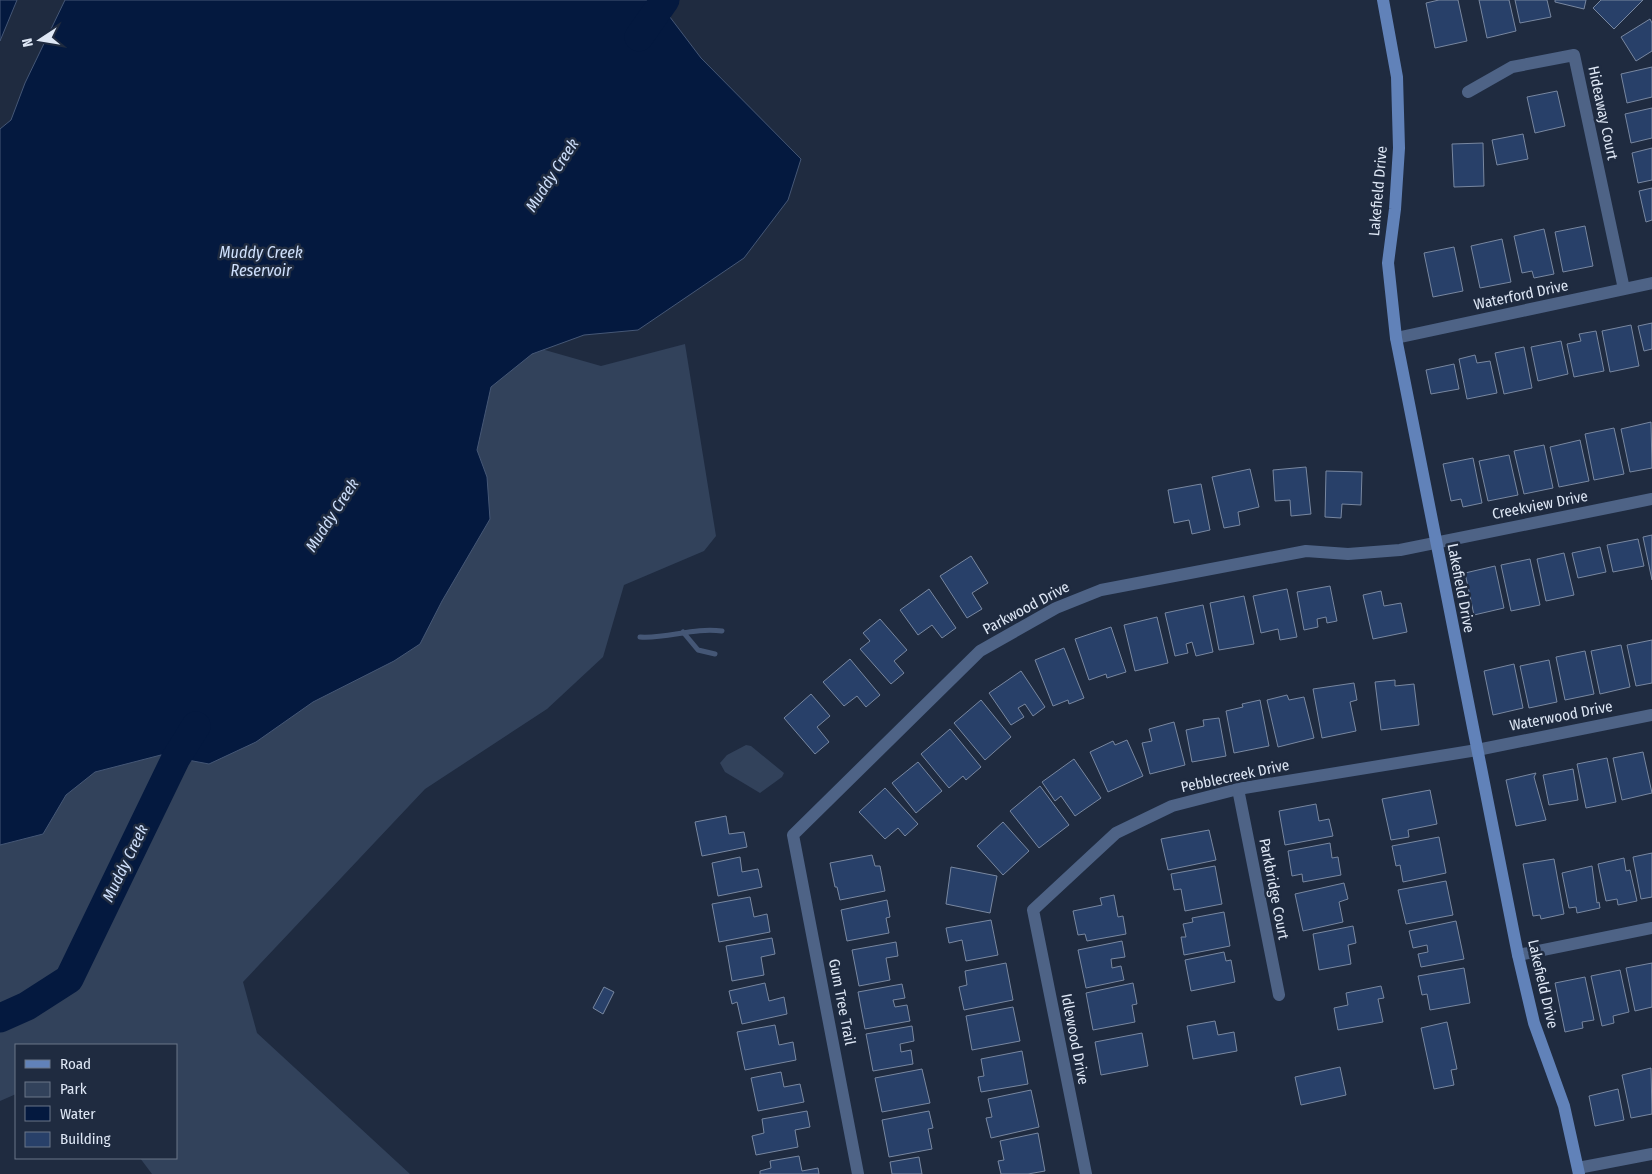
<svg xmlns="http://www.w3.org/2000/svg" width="1652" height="1174" viewBox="0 0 1652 1174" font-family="'Fira Sans Condensed',sans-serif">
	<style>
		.green { fill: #32425b }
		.water { fill: #04193f; stroke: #455776 }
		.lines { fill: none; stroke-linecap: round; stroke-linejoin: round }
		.stream { stroke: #455776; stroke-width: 5 }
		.river { stroke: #04193f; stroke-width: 29 }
		.building { fill: #284069; stroke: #7887a0 }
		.street { stroke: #4e6386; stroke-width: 12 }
		.secondary { stroke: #6182b9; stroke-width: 12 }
		.labels { text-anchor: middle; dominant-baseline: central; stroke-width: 5; stroke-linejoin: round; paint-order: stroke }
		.street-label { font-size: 15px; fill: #dee7f5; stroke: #1f2b40 }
		.water-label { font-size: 16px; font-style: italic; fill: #cfe0fc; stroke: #1f2b40 }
	</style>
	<rect width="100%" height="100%" fill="#1f2b40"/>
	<path class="green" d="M0 195 601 366 685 344 716 536 704 551 624 585 603 657 547 709 425 789 243 982 257 1033 410 1174H152L140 1158H176V1045H16V1094L0 1101Z
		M746 745 751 746 784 773 782 777 760 793 725 772 720 763 727 755Z"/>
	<path class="water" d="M0 0H17L0 41Z
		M65 0H657L701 58 801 159 788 200 744 258 638 330 584 335 532 354 491 387 477 450 487 477 490 519 442 601 420 644 394 661 313 702 256 742 209 764 161 755 95 772 66 795 43 834 0 845V129L11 120 25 83Z"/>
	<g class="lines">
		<path class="stream" d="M683 632 698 650 715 654
			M640 637C667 639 694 627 722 631"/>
		<path class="river" d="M639 37 665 0
			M0 1018 27 1006 69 979 176 758 196 726"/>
	</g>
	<path class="building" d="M1439 0H1458L1467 41 1435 48 1426 3Z
		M1479 0H1509L1516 31 1487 38Z
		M1515 0H1547L1551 17 1520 23Z
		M1555 0H1586L1584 9 1555 2Z
		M1601 0H1643L1614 29 1593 8Z
		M1650 19 1652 23V51L1636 61 1621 37Z
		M1652 67V97L1627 103 1621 74Z
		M1557 91 1565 126 1535 133 1527 97Z
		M1652 108V138L1631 143 1625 114Z
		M1523 134 1528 159 1497 165 1492 140Z
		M1483 143 1484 186 1454 187 1452 144Z
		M1652 148V180L1638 183 1632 153Z
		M1652 188V220L1646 222 1639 191Z
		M1585 226 1593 266 1563 272 1555 232Z
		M1544 229 1554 274 1534 278 1532 271 1522 273 1514 236Z
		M1502 239 1511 282 1480 288 1471 246Z
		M1454 247 1463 291 1433 297 1424 253Z
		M1652 323V349L1644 351 1638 326Z
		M1631 325 1639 366 1610 372 1602 331Z
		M1596 331 1604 371 1574 377 1567 344 1581 341 1579 334Z
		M1561 341 1568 374 1538 381 1531 347Z
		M1524 347 1532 388 1504 394 1495 353Z
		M1475 355 1477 363 1490 361 1497 393 1467 399 1459 359Z
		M1454 364 1459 389 1431 394 1426 370Z
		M1651 422 1652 468 1630 472 1621 429Z
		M1614 428 1624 474 1594 480 1585 434Z
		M1580 440 1589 481 1559 487 1550 447Z
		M1544 445 1553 488 1524 494 1514 451Z
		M1509 455 1518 495 1488 501 1479 461Z
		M1473 458 1482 503 1463 507 1461 499 1451 501 1443 464Z
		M1306 467 1311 514 1291 516 1290 500 1275 501 1273 470Z
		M1250 469 1259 507 1238 512 1240 525 1224 528 1212 477Z
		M1326 471 1362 472 1361 505 1342 504 1341 518 1325 517Z
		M1201 484 1210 530 1192 534 1189 520 1174 523 1168 490Z
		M1652 535V580L1643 537Z
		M1638 539 1644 566 1613 572 1607 545Z
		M1600 547 1606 572 1578 578 1572 553Z
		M1564 553 1574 595 1546 601 1537 559Z
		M971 556 988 583 972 593 982 609 967 618 940 576Z
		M1530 559 1540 605 1511 611 1501 565Z
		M1495 566 1504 608 1474 615 1465 573Z
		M1330 586 1337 621 1327 623 1326 617 1317 619 1318 627 1304 630 1297 592Z
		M929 589 956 628 942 638 932 625 918 635 900 610Z
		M1287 589 1297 637 1280 640 1278 629 1261 633 1253 596Z
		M1381 591 1384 606 1401 603 1407 632 1373 639 1363 595Z
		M1244 596 1254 644 1219 650 1210 603Z
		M1203 605 1213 652 1196 656 1192 642 1186 644 1188 653 1175 656 1165 613Z
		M1157 617 1168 663 1135 671 1124 625Z
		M880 619 907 650 894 661 904 673 891 684 860 649 870 641 863 633Z
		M1111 627 1126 672 1107 678 1106 674 1089 680 1075 639Z
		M1652 640V683L1636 686 1627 645Z
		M1621 645 1630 687 1600 694 1591 651Z
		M1064 648 1084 698 1069 704 1068 700 1053 706 1035 660Z
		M1585 651 1594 694 1565 700 1556 657Z
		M850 659 880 695 866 707 857 696 844 706 823 682Z
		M1549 660 1557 702 1529 708 1520 666Z
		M1514 664 1523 708 1493 715 1484 671Z
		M1021 671 1045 707 1033 716 1025 704 1018 708 1024 717 1011 725 989 693Z
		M1395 680V686L1414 684 1419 725 1381 730 1375 682Z
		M1354 683 1357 700 1350 702 1356 731 1322 738 1313 689Z
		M811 694 830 716 817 727 829 742 815 754 784 718Z
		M1287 695 1289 700 1304 697 1314 738 1278 747 1267 700Z
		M981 700 1011 737 985 760 954 723Z
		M1260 700 1269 746 1234 753 1226 711 1243 707 1242 704Z
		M1219 718 1226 756 1192 762 1186 730 1204 726 1203 720Z
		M1174 722 1185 765 1150 774 1142 743 1152 741 1149 729Z
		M950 729 981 767 966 780 963 776 949 788 921 754Z
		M1127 740 1143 776 1108 792 1090 752 1113 741 1115 745Z
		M1643 752 1652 793 1622 800 1613 758Z
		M1607 758 1616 802 1586 808 1577 764Z
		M1074 759 1101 798 1075 816 1061 796 1055 801 1042 782Z
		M918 762 942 791 916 813 892 783Z
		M1573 769 1578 800 1549 805 1543 775Z
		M1536 773 1534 777 1546 820 1516 826 1506 780Z
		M1040 786 1069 825 1039 848 1010 811Z
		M885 788 918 824 905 836 898 828 885 839 859 812Z
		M1430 790 1437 824 1408 830 1409 837 1391 840 1382 799Z
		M1316 804 1319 821 1329 819 1333 836 1285 845 1279 811Z
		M726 816 729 834 744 832 747 847 702 856 695 822Z
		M1003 822 1029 851 1003 875 977 846Z
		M1209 830 1216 860 1168 870 1161 839Z
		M1439 837 1446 873 1403 882 1400 865 1396 866 1392 846Z
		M1330 843 1332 858 1338 857 1341 875 1303 882 1302 874 1292 876 1288 851Z
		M1652 853V897L1641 899 1633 857Z
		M872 855 875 866H880L885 891 840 900 837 887H835L830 863Z
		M740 857 742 872 758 869 762 887 718 896 712 863Z
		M1624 858 1626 871 1630 870 1637 901 1618 905 1617 899 1606 901 1598 864Z
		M1554 859 1564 914 1541 919 1540 915 1533 916 1523 864Z
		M1215 866 1222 904 1185 911 1181 889 1174 890 1171 874Z
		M1592 866 1597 903 1599 902 1600 908 1577 913 1576 907 1569 908 1562 873Z
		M951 867 997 876 990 913 946 904Z
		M1446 881 1453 915 1406 924 1398 890Z
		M1344 883 1348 899 1339 902 1343 922 1303 931 1295 894Z
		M1114 895 1118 917 1123 916 1126 934 1087 941 1085 934 1078 935 1073 911 1102 905 1100 898Z
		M750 897 754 917 767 914 770 932 719 942 712 904Z
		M887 900 890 917 886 918 889 933 847 941 841 910Z
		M1224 912 1230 946 1184 955 1181 937H1186L1183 924 1193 922 1192 918Z
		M991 920 998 955 966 961 962 940 949 943 946 928Z
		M1456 921 1464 959 1421 967 1418 954 1428 952 1427 945 1413 948 1409 931Z
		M1353 926 1356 943 1348 945 1351 964 1319 970 1313 934Z
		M772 938 775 954 761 957 764 975 732 981 726 946Z
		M1122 941 1125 957 1111 959 1112 968 1121 966 1124 980 1086 988 1078 950Z
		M896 942 898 956 886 958 890 980 859 986 852 950Z
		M1224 952 1226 961 1231 960 1235 982 1191 991 1185 960Z
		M1006 963 1013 1000 964 1010 959 987 967 985 965 971Z
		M1652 963V1007L1635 1011 1626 968Z
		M1464 968 1470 1003 1430 1010 1427 994 1422 995 1418 976Z
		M1620 970 1629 1012 1613 1016 1614 1023 1602 1026 1591 976Z
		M1585 977 1594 1020 1582 1022 1583 1028 1565 1032 1555 983Z
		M765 983 769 1001 784 997 787 1014 742 1024 737 1002 732 1004 729 991Z
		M1133 983 1137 1004 1132 1005 1135 1022 1093 1030 1086 993Z
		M902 984 905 998 893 1000 895 1007 907 1005 910 1021 865 1029 858 992Z
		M1381 986 1384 998 1378 999 1383 1022 1338 1030 1334 1008 1348 1005 1346 993Z
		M604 987 614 992 603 1014 593 1008Z
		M1013 1007 1020 1041 972 1050 966 1016Z
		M1215 1021 1218 1035 1234 1032 1237 1051 1193 1059 1187 1026Z
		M1447 1022 1457 1069 1451 1070 1454 1085 1434 1089 1421 1028Z
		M775 1025 779 1045 793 1042 796 1060 745 1070 737 1032Z
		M912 1026 914 1041 900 1044 901 1052 911 1050 913 1064 873 1071 866 1034Z
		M1142 1033 1148 1066 1101 1075 1095 1042Z
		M1022 1051 1028 1084 981 1092 978 1077 984 1076 981 1059Z
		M1340 1067 1346 1095 1301 1105 1295 1077Z
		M1651 1068 1652 1114 1631 1118 1622 1075Z
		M922 1069 930 1103 882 1112 875 1078Z
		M781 1072 784 1087 800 1084 804 1102 758 1111 751 1078Z
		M1618 1089 1624 1120 1595 1126 1589 1096Z
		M1031 1090 1039 1127 991 1138 986 1118 992 1117 988 1099Z
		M807 1111 810 1127 795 1130 798 1147 756 1155 752 1136 764 1133 762 1119Z
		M929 1111 933 1128 928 1129 932 1149 889 1157 882 1120Z
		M1038 1133 1045 1171 1028 1174H1001L998 1161 1004 1160 1000 1141Z
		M799 1156 802 1171 818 1168 819 1174H760V1171L771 1168 770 1161Z
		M919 1157 922 1174H892L890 1162Z"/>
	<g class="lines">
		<path class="street" d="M1468 92 1512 67 1574 55 1624 289
			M1396 338 1652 283
			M1238 789 1279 995
			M1518 955 1652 928
			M1578 1168 1652 1154
			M858 1174 793 835 980 651 1056 608 1101 590 1306 551 1348 554 1400 550 1652 499
			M1086 1174 1033 910 1116 833 1172 806 1238 789 1477 750 1652 715"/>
		<path class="secondary" d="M1383 0 1397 77 1399 148 1395 209 1388 263 1396 338 1518 955 1534 1023 1564 1106 1579 1174"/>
	</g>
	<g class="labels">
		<g class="street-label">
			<text transform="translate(1603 113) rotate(78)">Hideaway Court</text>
			<text transform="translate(1378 191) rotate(-85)">Lakefield Drive</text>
			<text transform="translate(1521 295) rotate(-12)">Waterford Drive</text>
			<text transform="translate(1540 505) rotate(-11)">Creekview Drive</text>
			<text transform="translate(1461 588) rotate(79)">Lakefield Drive</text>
			<text transform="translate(1026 608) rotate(-28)">Parkwood Drive</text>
			<text transform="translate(1561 716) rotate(-11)">Waterwood Drive</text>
			<text transform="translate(1235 776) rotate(-12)">Pebblecreek Drive</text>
			<text transform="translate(1274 889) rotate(79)">Parkbridge Court</text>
			<text transform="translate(1543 984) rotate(77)">Lakefield Drive</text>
			<text transform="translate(842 1002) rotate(79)">Gum Tree Trail</text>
			<text transform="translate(1075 1039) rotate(79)">Idlewood Drive</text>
		</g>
		<g class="water-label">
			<text transform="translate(552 175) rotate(-57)">Muddy Creek</text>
			<text x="261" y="252">Muddy Creek<tspan x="261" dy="18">Reservoir</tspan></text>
			<text transform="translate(332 515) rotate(-57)">Muddy Creek</text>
			<text transform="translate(125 863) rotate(-64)">Muddy Creek</text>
		</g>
	</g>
	<rect x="15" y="1044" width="162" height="115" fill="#1f2b40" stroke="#6b7688"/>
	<rect x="25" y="1060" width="25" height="8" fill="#6182b9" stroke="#6b7688"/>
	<text x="60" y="1069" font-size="15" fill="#dee7f5">Road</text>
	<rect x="25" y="1082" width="25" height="15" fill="#32425b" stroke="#6b7688"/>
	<text x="60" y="1094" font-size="15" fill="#dee7f5">Park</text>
	<rect x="25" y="1106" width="25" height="15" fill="#04193f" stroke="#6b7688"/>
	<text x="60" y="1119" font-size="15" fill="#dee7f5">Water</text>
	<rect x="25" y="1132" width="25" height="15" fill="#284069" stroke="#6b7688"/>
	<text x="60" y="1144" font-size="15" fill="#dee7f5">Building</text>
	<g transform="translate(40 40) rotate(258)" stroke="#1f2b40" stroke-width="4" paint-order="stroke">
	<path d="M0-4L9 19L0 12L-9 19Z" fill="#dee7f5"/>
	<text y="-8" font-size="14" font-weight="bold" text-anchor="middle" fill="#dee7f5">N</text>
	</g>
</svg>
